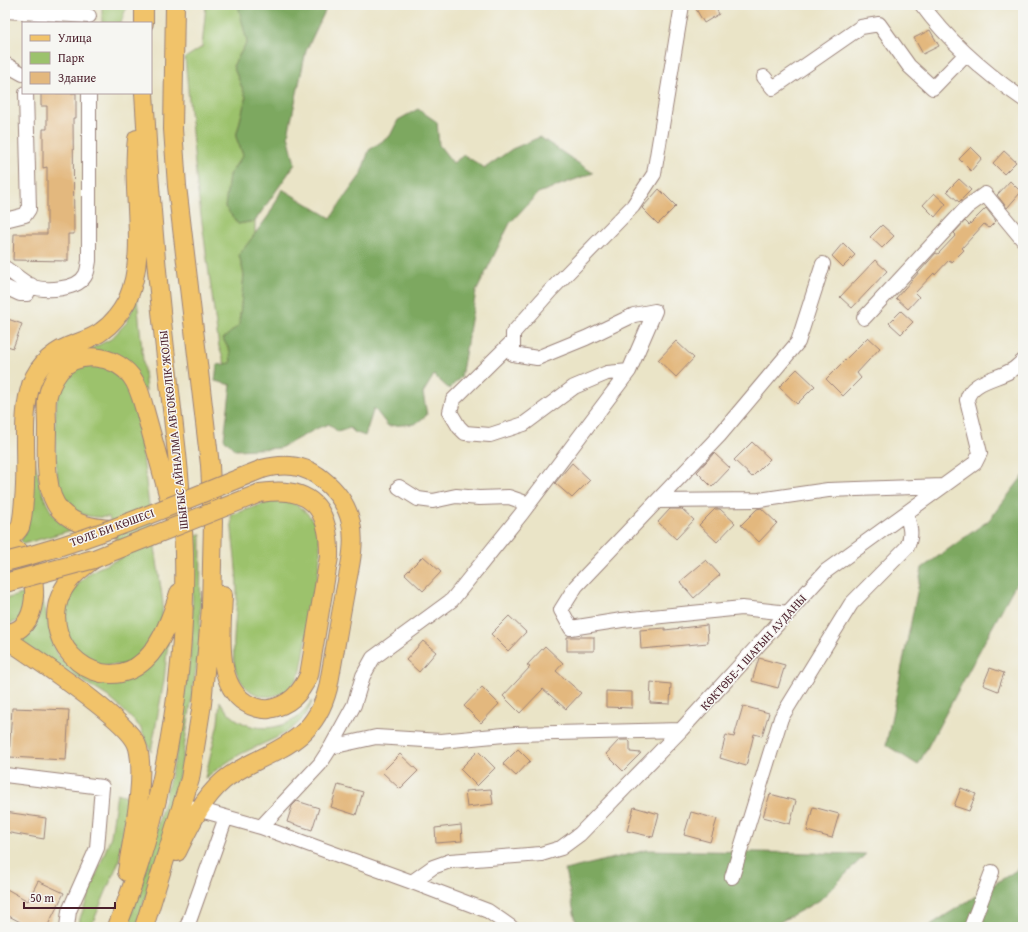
<svg xmlns="http://www.w3.org/2000/svg" width="1028" height="932" viewBox="0 0 1028 932" font-family="'Gentium Book Plus',serif">
	<style>
		.green { fill: #9cc26c; stroke: #73704c }
		.forest { fill: #7da860; stroke: #646446 }
		.building { fill: #e3b87e }
		.lines { fill: none; stroke-linecap: round; stroke-linejoin: round }
		.minor-casing { stroke: #9a8279; stroke-width: 16 }
		.major-casing { stroke: #9a8279; stroke-width: 20 }
		.minor { stroke: #fff; stroke-width: 14 }
		.major { stroke: #f1c36a; stroke-width: 18 }
		.major-bridge-casing { stroke: #9a8279; stroke-width: 20; stroke-linecap: butt }
		.major-bridge { stroke: #f1c36a; stroke-width: 18 }
		.labels { text-anchor: middle; dominant-baseline: central; stroke-width: 3; stroke-linejoin: round; paint-order: stroke }
		.street-label { font-size: 12px; fill: #4a1f2b; stroke: #f6f6f2 }
	</style>
	<rect width="100%" height="100%" fill="#f6f6f2"/>
	<filter id="ink" filterUnits="userSpaceOnUse"><feTurbulence type="fractalNoise" baseFrequency=".025" numOctaves="2"/><feDisplacementMap in="SourceGraphic" scale="8" xChannelSelector="R" yChannelSelector="G"/><feConvolveMatrix kernelMatrix="1 2 1 2 8 2 1 2 1" color-interpolation-filters="sRGB"/></filter>
	<filter id="wash" filterUnits="userSpaceOnUse"><feTurbulence type="fractalNoise" baseFrequency=".012" numOctaves="4" result="noise"/><feDisplacementMap in="SourceGraphic" scale="16" xChannelSelector="R" yChannelSelector="G"/><feGaussianBlur stdDeviation="0.9" result="paint"/><feColorMatrix in="noise" values="0 0 0 0 0 0 0 0 0 0 0 0 0 0 0 0 0 1.4 0 .05"/><feComposite in="paint" operator="in"/></filter>
	<g filter="url(#wash)">
		<rect width="100%" height="100%" fill="#eae4c7"/>
		<path class="green" d="M102 5H127L121 23H102Z
			M206 5H239L247 42 233 66 246 97 236 137 243 155 229 175 238 224 255 221V235L240 255 244 275 239 326 223 339 230 351 231 364H225L219 347 197 186 185 58 202 47Z
			M137 298 146 391 90 349 111 339 127 322Z
			M81 366H105L125 379 137 406 148 498 163 603 162 617 151 644 127 664 102 666 76 650 69 638 65 623V610L69 597 76 586 87 575 96 569 121 558 109 517C92 518 76 516 65 502 53 488 53 409 59 390 62 378 70 371 81 366Z
			M34 457C40 485 44 516 72 530L23 544 21 541 27 529Z
			M286 500C333 518 320 562 313 601 309 625 305 648 301 671 286 706 246 705 235 668 231 650 237 611 237 591 237 565 232 540 231 515L272 501Z
			M201 534 200 643 182 762 166 836 136 927H127L145 873 175 759 192 643 193 536Z
			M26 593 28 598 19 621 5 625V599Z
			M41 597C58 639 41 658 93 679L168 642 164 681 151 752 140 727 122 709 107 696 13 638C33 630 42 620 41 597Z
			M220 701C235 729 269 735 295 719 302 715 307 706 312 701 303 733 265 741 239 755 227 762 216 770 205 778L218 723Z
			M117 793 128 796 119 861 91 927H79L80 918 111 836Z"/>
		<path class="forest" d="M238 5H328L306 51 288 135 295 164 255 221 238 224 225 207 229 175 243 155 236 137 246 97 233 66 247 42Z
			M418 109 437 122 439 145 453 163 464 155 485 168 512 149 540 137 593 173 538 193 510 223 476 292 461 377 449 389 434 375 423 393 427 415 415 424 388 426 374 408 365 436 354 432 350 428 338 432 329 424 318 428 280 448 235 450 224 439 231 385 215 381 217 365 231 363 230 351 223 339 239 325 244 275 239 255 269 215 282 189 331 218 341 202 360 176 369 150 390 136 398 120Z
			M1023 476V581L1015 585 918 765 886 745 922 568 989 520Z
			M647 850 866 854 820 900 771 927H577L565 870Z
			M1023 866V927H927Z"/>
		<g id="blocks">
			<path class="building" d="M702 5H714L719 14 704 23 696 9Z
				M930 30 939 46 923 54 914 38Z
				M41 93H76V118H73L74 234H68V261L13 260 14 234H47V167L43 168V129H47V106H41Z
				M971 147 982 158 971 171 959 159Z
				M1004 151 1016 162 1004 174 993 163Z
				M959 179 971 190 959 202 947 191Z
				M1010 181 1021 192 1007 208 997 195Z
				M659 189 676 206 658 224 642 208Z
				M934 193 946 204 935 217 923 205Z
				M986 208 996 221 989 228 984 224 962 248 964 250 952 262 949 260 935 275 934 273 915 293 919 297 908 309 896 298 936 253 938 254 956 235 954 233 965 221 969 225Z
				M882 225 894 236 882 248 870 237Z
				M843 243 855 255 843 267 832 256Z
				M875 260 887 271 852 308 840 297Z
				M901 311 913 322 901 334 889 323Z
				M5 318 22 324 13 348 5 345Z
				M868 337 880 348 857 373 861 378 843 396 826 379Z
				M676 341 694 358 676 377 658 360Z
				M797 369 815 386 797 404 779 387Z
				M752 442 770 459 752 477 734 460Z
				M714 453 730 468 712 487 697 472Z
				M572 463 590 480 572 498 555 483Z
				M761 508 777 523 759 542 741 525 757 509Z
				M670 509H682L694 520 676 539 658 522Z
				M715 509H720L735 523 717 542 699 525Z
				M423 556 441 572 423 591 405 574Z
				M706 560 720 575 694 598 680 582Z
				M509 616 526 632 508 651 491 634Z
				M707 625 708 643 641 649 640 630 665 628V630Z
				M567 637H594V651H567Z
				M423 641 436 652 419 672 406 660Z
				M545 646 563 663 556 671 581 693 566 709 543 689 520 713 503 696 530 667 527 665Z
				M759 658 785 665 778 688 752 681Z
				M990 668 1004 673 998 691 983 685Z
				M651 682 671 684 670 704 650 703Z
				M482 687 499 704 481 723 464 706Z
				M606 691 632 692V708L606 707Z
				M743 706 769 713 762 736 754 734 746 766 720 758 726 735 734 737Z
				M12 708 69 710 66 760 9 757Z
				M619 740H628L630 742V752L641 753 623 771 606 754Z
				M518 749 530 761 516 776 503 764Z
				M478 751 495 768 477 786 460 769Z
				M400 754 418 771 400 789 382 772Z
				M338 785 363 792 356 815 331 807Z
				M961 788 976 794 969 811 954 806Z
				M491 789 493 804 467 807 465 791Z
				M770 794 796 801 790 824 763 817Z
				M297 801 319 808 312 830 287 822 292 806Z
				M634 807 659 814 653 837 627 831Z
				M813 807 839 814 832 838 807 831Z
				M5 812 46 818 44 839 5 832Z
				M691 812 717 819 710 842 684 835Z
				M461 825 462 841 436 843 435 828Z
				M38 881 64 893 47 927H20L22 923 5 914V888L28 901Z"/>
		</g>
	</g>
	<g filter="url(#ink)">
		<use href="#blocks" fill-opacity="0" stroke="#9a8279" stroke-width="1"/>
		<g class="lines">
			<g class="minor-casing">
				<path id="minor" d="M922 5C950 43 984 72 1023 99
					M5 11 89 16
					M5 64 23 74
					M764 77 773 88 861 27 879 24 909 66 933 88 965 55
					M5 220 25 215 29 209 26 93
					M5 268C13 273 22 281 31 286 45 292 79 290 86 274 88 270 88 265 89 261V93
					M5 287 20 294H27L31 285
					M864 318 967 207 985 194 1023 240
					M513 341 453 400 450 412 459 427 465 433 490 435 524 424 574 387 607 373 629 371
					M399 487 418 499 433 501 456 496 479 498 509 497 529 504
					M657 501 759 500 828 490 943 486
					M789 613 742 608 622 620 571 628 561 610 576 586 719 436 798 342 823 264
					M331 747 376 737 441 741 515 734 681 730
					M5 775 102 787 97 848 69 911 67 927
					M190 807 261 827 412 882 488 911 511 927
					M261 827 320 764 331 747 354 705 363 676 373 658 452 600 522 513 629 371 655 311 634 315 586 338 537 358 513 354V333L550 291 633 206 654 174 682 5
					M732 877 781 718 851 604 907 547C913 535 910 526 906 513
					M412 882 433 867 450 861 541 854 561 848 580 834 681 730 826 571 975 463 980 453 967 400C970 382 996 379 1010 371 1015 369 1019 364 1023 361
					M187 927 226 817
					M971 927 992 872"/>
			</g>
			<g class="major-casing">
				<path id="major" d="M144 5V23
					M112 529C93 528 75 525 61 511 43 493 47 451 47 426 47 418 46 408 47 399 49 389 53 380 59 372 77 349 115 355 131 376 138 385 141 396 144 407L174 516
					M5 542C10 538 17 533 20 527 23 519 23 508 24 500 28 465 21 426 29 392 34 370 49 354 69 346 81 341 92 339 102 331 112 324 121 312 127 301 149 251 130 192 137 139
					M94 559C81 569 68 578 61 594 38 647 102 700 145 660 162 644 172 615 179 593
					M223 595C222 627 214 684 246 703 252 707 262 710 269 709 290 705 300 694 309 675L329 557C330 508 311 485 260 493
					M5 633C40 633 40 574 23 555 20 552 16 550 12 548
					M5 638C31 656 133 722 138 748 146 781 132 837 127 872
					M177 852C190 826 201 800 223 781 232 773 244 767 254 762 292 744 317 731 328 688 334 656 339 624 345 592 349 570 356 545 351 523 347 504 337 491 322 479 304 464 284 463 262 469
					M117 927C163 810 187 679 184 554 182 476 170 399 162 321 154 245 148 169 144 93
					M144 927 190 779 202 704 211 607 213 522 210 465 177 186 173 129 175 5"/>
			</g>
			<use href="#minor" class="minor"/>
			<use href="#major" class="major"/>
			<g class="major-bridge-casing">
				<path id="major-bridge" d="M5 562C94 540 177 503 262 469
					M5 583 94 559 260 493"/>
			</g>
			<use href="#major-bridge" class="major-bridge"/>
		</g>
	</g>
	<g class="labels">
		<g class="street-label">
			<text transform="translate(173 430) rotate(-96)">ШЫҒЫС АЙНАЛМА АВТОКӨЛІК ЖОЛЫ</text>
			<text transform="translate(112 527) rotate(-20)">ТӨЛЕ БИ КӨШЕСІ</text>
			<text transform="translate(753 652) rotate(-48)">КӨКТӨБЕ-1 ШАҒЫН АУДАНЫ</text>
		</g>
	</g>
	<rect width="1028" height="932" fill="none" stroke="#f6f6f2" stroke-width="20"/>
	<rect x="22" y="22" width="130" height="72" fill="#f6f6f2" stroke="#b1a0a2"/>
	<rect x="30" y="35" width="20" height="6" fill="#f1c36a" stroke="#b1a0a2"/>
	<text x="58" y="42" font-size="12" fill="#4a1f2b">Улица</text>
	<rect x="30" y="52" width="20" height="12" fill="#9cc26c" stroke="#b1a0a2"/>
	<text x="58" y="62" font-size="12" fill="#4a1f2b">Парк</text>
	<rect x="30" y="72" width="20" height="12" fill="#e3b87e" stroke="#b1a0a2"/>
	<text x="58" y="82" font-size="12" fill="#4a1f2b">Здание</text>
	<path d="M24 902v6h91v-6" fill="none" stroke="#4a1f2b" stroke-width="2"/>
	<text x="30" y="902" font-size="12" fill="#4a1f2b" stroke="#f6f6f2" stroke-width="3" paint-order="stroke">50 m</text>
</svg>
